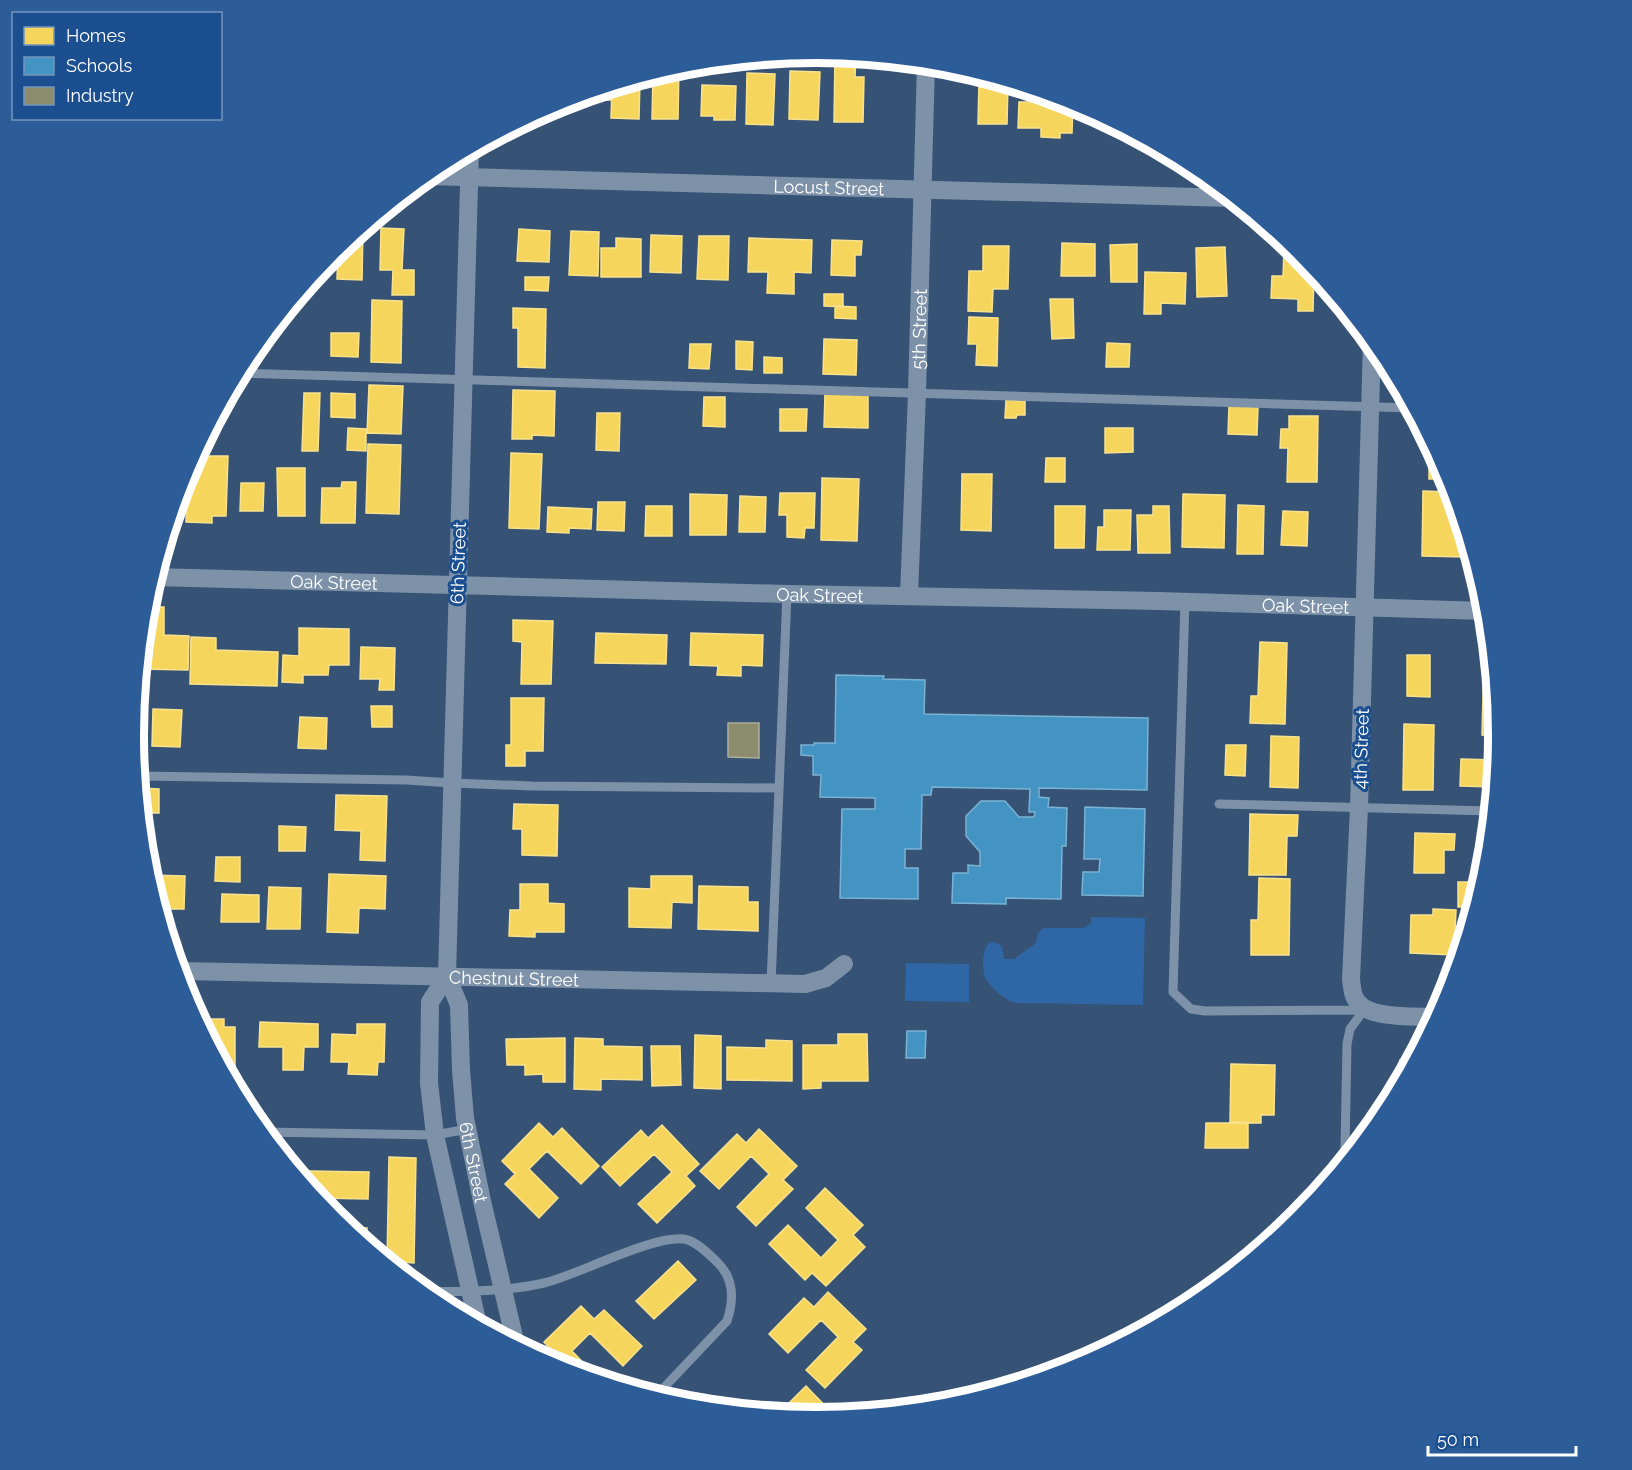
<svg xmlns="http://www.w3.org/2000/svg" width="1632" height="1470" viewBox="0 0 1632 1470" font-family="Raleway,sans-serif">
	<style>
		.green { fill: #2f66a5 }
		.homes { fill: #f6d55c; stroke: #f9e28d; stroke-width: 1.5 }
		.schools { fill: #4393c3; stroke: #7bb3d5; stroke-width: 1.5 }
		.industry { fill: #8c8c6e; stroke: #aeae9a; stroke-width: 1.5 }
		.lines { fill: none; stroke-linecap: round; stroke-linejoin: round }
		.service { stroke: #7d92a8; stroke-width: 9 }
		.minor { stroke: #7d92a8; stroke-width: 18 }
		.labels { text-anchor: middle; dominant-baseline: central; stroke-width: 6; stroke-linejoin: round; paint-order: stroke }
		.street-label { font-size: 18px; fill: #fff; stroke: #1b4f8f }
		.rim { fill: none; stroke: #fff; stroke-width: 8 }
	</style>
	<rect width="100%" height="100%" fill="#365274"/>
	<path class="green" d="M1091 917 1145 918 1143 1005 1016 1003C1006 1001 992 989 986 979 980 968 982 929 1002 947L1004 959H1014L1036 943C1037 935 1037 932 1044 928H1083L1091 923Z
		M906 963 969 964V1002L905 1001Z"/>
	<path class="homes" d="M835 57H856L855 77H864L863 122H834Z
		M679 67 678 119H652L653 75Z
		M790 71 820 72 818 120 789 119Z
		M747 73 775 74 773 125 746 124Z
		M640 79 639 119 611 118 612 87Z
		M979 82 1008 83 1007 124H978Z
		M702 85 736 86 735 120H714V116H701Z
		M611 87V100H586L587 95Z
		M1037 92 1060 99V103H1073L1072 133H1060V138L1041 137V128H1018L1019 102H1037Z
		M1118 126 1138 137 1117 136Z
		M363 228 362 280 337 279 338 249Z
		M381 228 404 229 402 270H414V295H392L393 270H380Z
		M519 229 550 231 549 262 517 261Z
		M571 231 599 232 598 276 569 275Z
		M651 235 682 236 681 273 650 272Z
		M699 236H729L728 280 697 279Z
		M616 238 641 239V277H601V248H616Z
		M749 238 812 240 811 273 794 272V294L767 293 768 272H748Z
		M832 240 862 241 861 255H855V276L831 275Z
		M1062 243 1095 244V276H1061Z
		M1137 244V282H1111L1110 245Z
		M983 246H1009L1008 289H993L992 312 968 311 969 271H983Z
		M1225 247 1227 296 1197 297 1196 248Z
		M1284 250H1296L1314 271 1313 311H1298V299L1271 298 1272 276H1283Z
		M1145 272 1186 273 1185 304 1161 303V314H1144Z
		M525 277H549L548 291 525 290Z
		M824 294H843V307L824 306Z
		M1050 299H1073L1074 338 1052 339Z
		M372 300 402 301 401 363 371 362Z
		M835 306 856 307V319L835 318Z
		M513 308 546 309 545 368 518 367V328H513Z
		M969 317 998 318 997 366 976 365 977 344H968Z
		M331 333H359L358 357 331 356Z
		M824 339 857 340 856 375 823 374Z
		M736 341 753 342 752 370 736 369Z
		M1107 343 1130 344 1129 367H1106Z
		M690 344H711L709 369 689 368Z
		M764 357 782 358V373H764Z
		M369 385 403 386 401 434 367 433Z
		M513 390 555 391 554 436 532 435V439H512Z
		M304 393H320L318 451H302Z
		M331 393 355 394V418L331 417Z
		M825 394 868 395V428L824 427Z
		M704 397H725V427L703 426Z
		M1006 400 1025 401V415H1017L1016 418H1005Z
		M1229 406 1258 407 1257 435 1228 434Z
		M221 408V427H211Z
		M780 409H807L806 431H780Z
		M597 413H620L619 451 596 450Z
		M1289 416H1318L1317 482H1287L1288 448H1280L1281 429H1289Z
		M348 428 366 429V451L347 450Z
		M1105 428H1133V452L1105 453Z
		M368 444 401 445 399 514 366 513Z
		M511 453 542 454 539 529 509 528Z
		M1437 455 1447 474 1448 479H1429V458H1437Z
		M195 456H228L226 516H212V523L186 522 187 470Z
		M1046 458H1065V482H1045Z
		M277 468H305V516H278Z
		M962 474H992L991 531 961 530Z
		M822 478 859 479 857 541 821 540Z
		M342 482H356L355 523H321L322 488H341Z
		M241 483H264L263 511H240Z
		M1423 491 1452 492 1459 516H1457L1456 526 1463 527 1466 537 1465 557 1422 556Z
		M780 493H815L814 528H805L804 538 787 537V515H779Z
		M690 494 727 495 726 535H690Z
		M1183 494 1225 495 1224 548 1182 547Z
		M740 496 766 497 765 532H739Z
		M598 502H625L624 531 597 530Z
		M1238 505 1264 506 1263 554H1237Z
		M646 506H672V536H645Z
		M1055 506H1085L1084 548H1055Z
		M1153 506H1169L1170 553H1138L1137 515H1153Z
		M548 507 592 509 591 529 569 528V533L547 532Z
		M1104 510H1131L1130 550H1097L1098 527H1104Z
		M1283 511 1308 512 1307 546 1281 545Z
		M146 607H164V635L189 636 188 670 140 669Z
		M513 620 553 621 551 684H521L522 642 513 641Z
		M299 628 349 629V665H329L328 675H303V683L282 682 283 655 299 656Z
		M596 633 667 635 666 664 595 663Z
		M691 633 763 635 762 666 741 665V676L717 675 718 666 690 665Z
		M191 637 216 638V650L278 652 277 686 190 684Z
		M1260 642 1287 643 1285 724 1250 723 1251 696H1258Z
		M361 647 395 648 394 690H379L380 679H360Z
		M1407 655H1430V697L1407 696Z
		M1484 656H1491L1498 736 1482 735Z
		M511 698H544L543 751H525V766H506V745H511Z
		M371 706H392V727H372Z
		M153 709 182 710 180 747 152 746Z
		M300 717 327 718 326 749 298 748Z
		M1404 724 1434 725 1433 790H1403Z
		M1271 736 1299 737 1298 788 1270 787Z
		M1226 745H1246L1245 776 1225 775Z
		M1461 759 1496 760 1493 787 1460 786Z
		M139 788 159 789V813H141Z
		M336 795 387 796 385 861 360 860 361 831 335 830Z
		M514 804 558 805 557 856 522 855V829H513Z
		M1250 814 1298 815 1297 836H1287L1286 875H1249Z
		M279 826 306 827 305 851H279Z
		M1415 833 1455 834 1454 850H1444V873H1414Z
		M216 857H240V882L215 881Z
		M329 874 386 876 385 909 359 908 358 933 327 932Z
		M149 875 185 876 184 909H159Z
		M651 876H692V903L672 902 671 928 629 927V888L651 889Z
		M1259 878 1290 879 1289 955H1251V920H1258Z
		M1458 882H1481L1474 907H1458Z
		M520 884H548V903L564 904V932H535V937L509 936 510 910H520Z
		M699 886 748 887V902H758V931L698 929Z
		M269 887 301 888 300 929H267Z
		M222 894 259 895V922H221Z
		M1433 909 1456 910 1454 955 1410 953 1411 915H1433Z
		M198 1019H224V1027H235V1071H225Z
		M260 1022 318 1024V1047H304L303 1070H283V1047H259Z
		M357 1024H385L384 1062H378L377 1075 348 1074 349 1062H331L332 1034 357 1035Z
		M838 1034H867L868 1081H821V1088L803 1089V1045H838Z
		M695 1035 721 1036V1089L694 1088Z
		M565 1038V1082H543V1074L525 1075V1065H507L506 1039Z
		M575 1038 603 1039V1046L642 1047V1080L601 1079V1090L574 1089Z
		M766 1040 792 1041V1081L727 1080V1047L766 1048Z
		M651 1046H680L681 1085 652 1086Z
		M1400 1060H1412L1400 1084Z
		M1231 1064 1275 1065 1274 1115H1261V1123L1230 1122Z
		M539 1123 553 1137 562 1128 599 1166 581 1184 547 1151 529 1169 558 1198 539 1218 505 1184 515 1174 502 1161Z
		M1206 1123H1248V1148H1205Z
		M662 1125 699 1164 686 1176 695 1186 657 1223 638 1204 672 1172 654 1154 620 1186 602 1167 641 1130 648 1138Z
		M759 1129 797 1166 783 1180 793 1189 756 1226 737 1207 769 1174 751 1156 719 1189 700 1171 737 1134 746 1143Z
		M389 1157 416 1158 414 1263 387 1261Z
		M309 1171 369 1172 368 1199 317 1198 309 1188Z
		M825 1188 863 1225 853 1235 865 1247 826 1286 812 1273 805 1280 769 1244 788 1225 821 1258 838 1240 806 1208Z
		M345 1227 367 1228V1245Z
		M678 1261 696 1280 654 1319 636 1301Z
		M828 1292 866 1329 853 1342 862 1350 825 1388 806 1370 838 1337 821 1320 788 1353 769 1334 804 1298 814 1307Z
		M581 1306 594 1319 604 1310 642 1346 623 1366 590 1333 572 1351 599 1379 550 1363 557 1356 544 1342Z
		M806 1386 835 1416 816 1417 797 1416 787 1405Z
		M704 1396 715 1408 694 1405Z"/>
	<path class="schools" d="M836 675 884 676 883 679 925 680 924 714 1148 718 1147 790 1039 788V797L1049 798 1048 807 1067 808 1066 846H1062L1061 899 1006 898V904L952 903 953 873H968V865L980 866V852L966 836V816L981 801H1005L1019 817H1034L1035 812H1029L1030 789 932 787 931 795H922L921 849H905V868H918V899L840 898 842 809H875V798L820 797 821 775H813V756L801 755V745H814V743H835Z
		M1085 807 1145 809 1143 896 1082 895 1083 872H1099L1100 859H1084Z
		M907 1031H926L925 1058H906Z"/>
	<path class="industry" d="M728 723H759V758L728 757Z"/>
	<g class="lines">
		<path class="service" d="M240 373 1411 408
			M1185 601 1173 992 1191 1009 1205 1011 1364 1010
			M138 776 406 780 452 783 532 786 779 788
			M1219 804 1491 811
			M771 984 787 594
			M263 1132 435 1135 468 1129
			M1345 1148 1347 1044 1350 1029 1364 1010
			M425 1292C464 1291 505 1292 544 1283 576 1276 660 1231 688 1240 699 1244 709 1254 717 1262 734 1278 734 1300 727 1321L656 1396"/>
		<g class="minor">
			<path id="s1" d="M470 150 447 976 459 1005 461 1070 465 1118 482 1201 516 1345"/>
			<path id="s2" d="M427 176 1232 198"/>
			<path d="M1372 342 1359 807 1351 979C1352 985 1352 993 1355 998 1365 1020 1414 1016 1435 1017"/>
			<path id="s3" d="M154 577 787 594 1159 601 1486 611"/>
			<path id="s4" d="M909 595 917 393 926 63"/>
			<path id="s5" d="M178 971 805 984 826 978 844 964"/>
			<path d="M447 976 430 1002 429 1083 435 1135 478 1325"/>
		</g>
	</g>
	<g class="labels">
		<g class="street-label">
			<text stroke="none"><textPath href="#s2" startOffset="402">Locust Street</textPath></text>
			<text stroke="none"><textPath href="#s4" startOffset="266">5th Street</textPath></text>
			<text transform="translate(458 563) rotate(-88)">6th Street</text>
			<text stroke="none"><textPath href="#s3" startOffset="180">Oak Street</textPath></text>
			<text stroke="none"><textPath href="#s3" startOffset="666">Oak Street</textPath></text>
			<text stroke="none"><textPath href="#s3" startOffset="1152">Oak Street</textPath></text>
			<text transform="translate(1361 749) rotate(-88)">4th Street</text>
			<text stroke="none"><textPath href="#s5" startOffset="336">Chestnut Street</textPath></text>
			<text stroke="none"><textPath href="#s1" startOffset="1016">6th Street</textPath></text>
		</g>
	</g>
	<path d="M0 0H1632V1470H0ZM144 735a672 672 0 1 1 1344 0a672 672 0 1 1-1344 0Z" fill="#2d5d98" fill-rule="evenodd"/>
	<path class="rim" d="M144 735a672 672 0 1 1 1344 0a672 672 0 1 1-1344 0Z"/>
	<rect x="12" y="12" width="210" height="108" fill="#1b4f8f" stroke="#7695bc" stroke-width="1.5"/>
	<rect x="24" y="27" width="30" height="18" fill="#f6d55c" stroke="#7695bc" stroke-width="1.5"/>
	<text x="66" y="42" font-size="18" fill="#ffffff">Homes</text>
	<rect x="24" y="57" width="30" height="18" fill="#4393c3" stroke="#7695bc" stroke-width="1.5"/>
	<text x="66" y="72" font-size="18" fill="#ffffff">Schools</text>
	<rect x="24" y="87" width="30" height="18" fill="#8c8c6e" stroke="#7695bc" stroke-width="1.5"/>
	<text x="66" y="102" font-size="18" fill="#ffffff">Industry</text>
	<path d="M1428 1446v9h148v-9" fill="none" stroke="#ffffff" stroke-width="3"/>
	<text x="1437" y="1446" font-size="18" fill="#ffffff" stroke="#1b4f8f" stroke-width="4.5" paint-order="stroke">50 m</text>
</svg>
